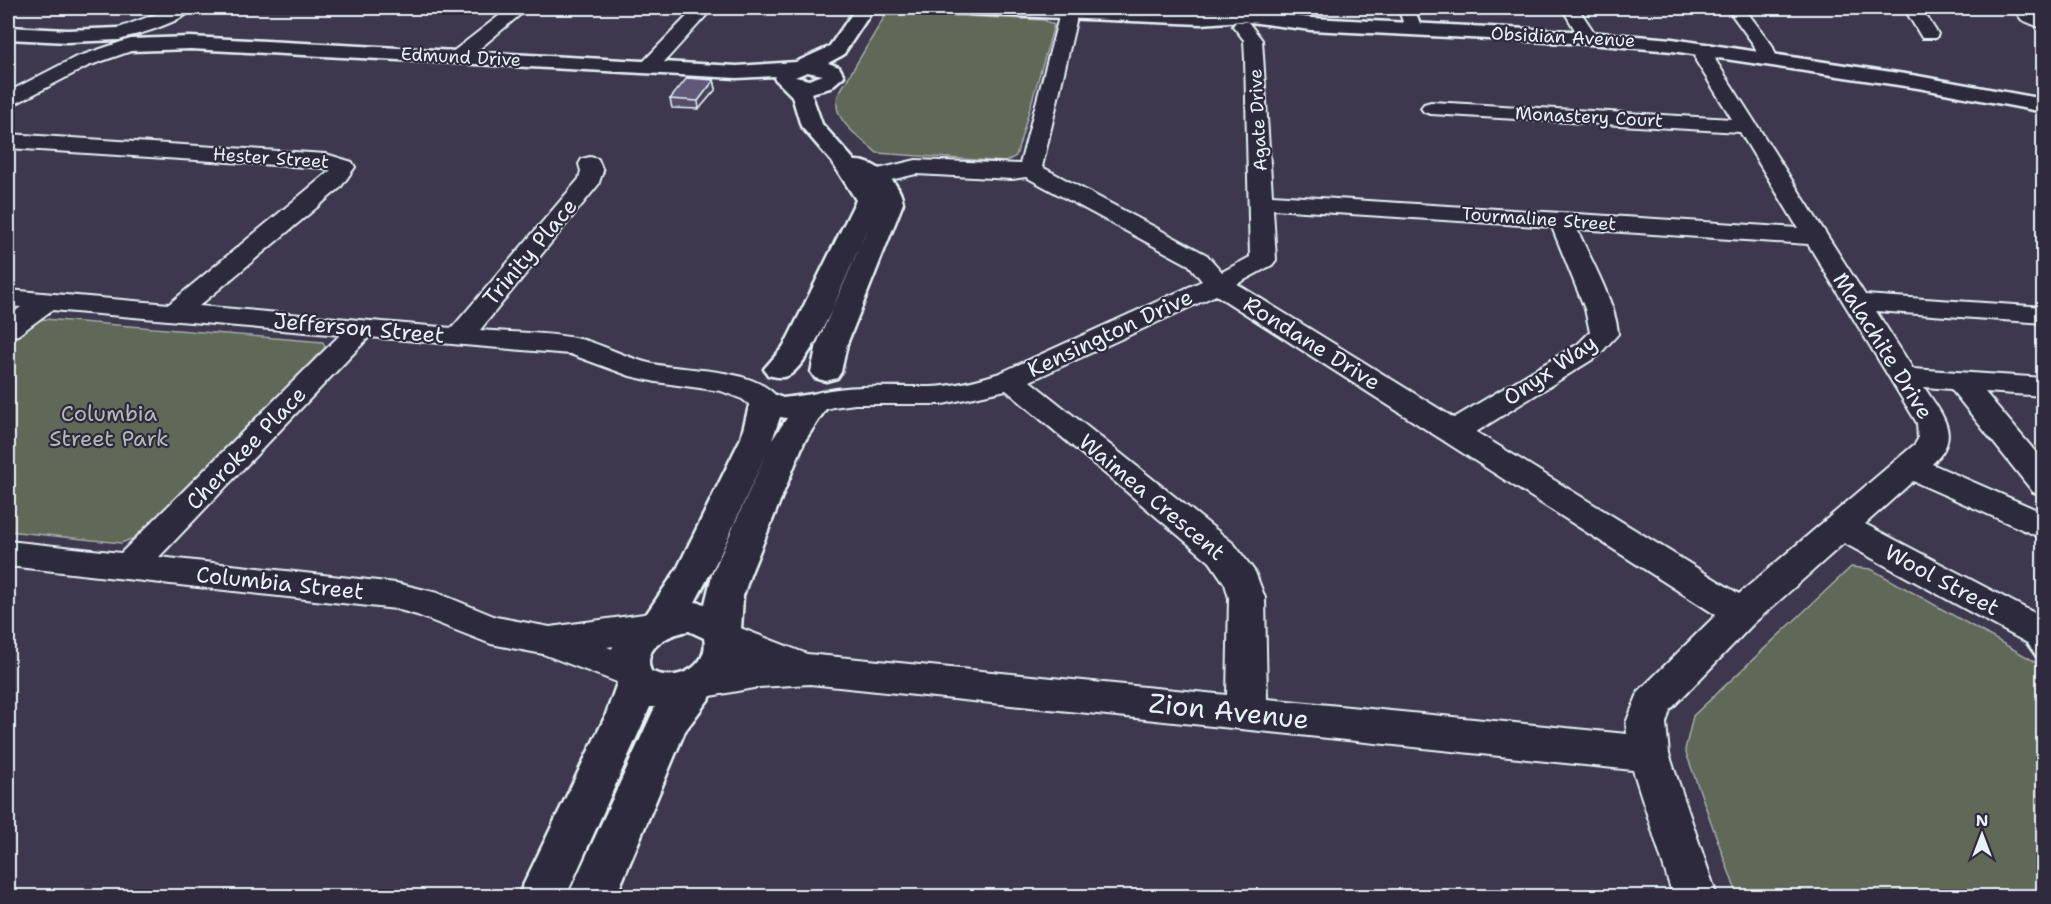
<svg xmlns="http://www.w3.org/2000/svg" width="2051" height="904" viewBox="0 0 2051 904" font-family="'Shantell Sans',sans-serif">
	<style>
		.green { fill: #616759; stroke: #a4aca8; stroke-width: 1.5 }
		.lines { fill: none; stroke-linecap: round; stroke-linejoin: round }
		.service-casing { stroke: #e8f1f8; stroke-width: 5 }
		.minor-casing { stroke: #e8f1f8; stroke-width: 4 }
		.tertiary-casing { stroke: #e8f1f8; stroke-width: 5 }
		.service { fill: #2f2a3d; fill-rule: evenodd }
		.minor { fill: #2f2a3d; fill-rule: evenodd }
		.tertiary { fill: #2f2a3d; fill-rule: evenodd }
		.wall { fill: #534d67; stroke: #e8f1f8; stroke-width: 1.5 }
		.shaded-wall { fill: #433f54; stroke: #e8f1f8; stroke-width: 1.5 }
		.building { fill: #605a78; stroke: #e8f1f8; stroke-width: 1.5 }
		.labels { text-anchor: middle; dominant-baseline: central; stroke-width: 4.5; stroke-linejoin: round; paint-order: stroke }
		.far-street-label { font-size: 18px; fill: #e8f1f8; stroke: #2f2a3d }
		.street-label { font-size: 22px; fill: #e8f1f8; stroke: #2f2a3d }
		.park-label { font-size: 22px; fill: #b2bab8; stroke: #2f2a3d }
		.near-street-label { font-size: 27px; fill: #e8f1f8; stroke: #2f2a3d }
	</style>
	<rect width="100%" height="100%" fill="#3e384f"/>
	<filter id="ink" filterUnits="userSpaceOnUse"><feTurbulence type="fractalNoise" baseFrequency=".0167" numOctaves="2"/><feDisplacementMap in="SourceGraphic" scale="12" xChannelSelector="R" yChannelSelector="G"/><feConvolveMatrix kernelMatrix="1 2 1 2 8 2 1 2 1" color-interpolation-filters="sRGB"/></filter>
	<g filter="url(#ink)">
		<path class="green" d="M898 13 1044 20 1054 25 1016 156 1005 162 877 153C861 138 828 119 839 93L885 16Z
			M44 319 323 342 326 350 142 535 121 543 8 531V338L27 323Z
			M1851 567 1871 569 2043 666V896H1758L1737 894 1685 750 1693 716Z"/>
		<g class="lines">
			<g class="service-casing">
				<path id="service" d="M2028 624C2045 630 2044 645 2044 660L2038 658 2019 631 2022 626Z"/>
			</g>
			<g class="minor-casing">
				<path id="minor" d="M172 8H194C185 20 130 40 116 37L114 33 116 29Z
					M509 8H528L465 61H451L448 57 451 53Z
					M695 8H713L655 72H641L638 68 641 64Z
					M1059 8H1076V21L1042 167 1207 255 1222 272 1250 257 1245 59 1244 40 1233 26 1236 22H1248L1262 40 1272 195 1798 228 1740 132 1431 114 1424 112 1421 108 1424 104 1431 102 1732 119 1696 61 1695 48 1697 44H1711L1716 61 1865 295 2044 307V323L1876 311 1913 369 2044 378V396L1985 392 2044 462V495L2033 492 1951 389 1924 387C1942 415 1963 436 1932 464L2044 513V539L1913 481 1865 524 2044 618V649L2031 645 1844 543 1754 623 1670 710 1666 723 1669 754 1717 896H1673L1633 770 810 684 759 687 705 697 691 692 686 681 691 670 740 660 712 646 706 636 712 626 725 622 807 654 1227 695 1229 598 1225 584 1210 562 1006 390 943 404H855L833 407 813 413 802 411 798 404 802 397C845 382 887 388 931 387 955 386 978 380 1000 373L1202 281 1189 265 1026 177 1012 179 916 174 857 188 849 186 845 181 849 176 916 160 1020 164 1058 21ZM1273 209 1552 227 1585 309 1590 332 1578 344 1454 418 1237 284 1272 265 1276 260ZM1577 229 1808 244 1917 423 1918 439 1915 444 1739 594 1476 432 1598 356 1618 334C1617 306 1589 256 1577 229ZM1216 295 1716 615 1639 691 1626 723 1627 734 1267 699 1265 598 1255 572 1234 544 1030 381Z
					M1398 8H1414L1422 29 1419 33H1407Z
					M1562 8H1578L1598 38 1596 42H1582Z
					M1727 8H1744L1772 45 1777 58 1774 62H1760L1754 45Z
					M1904 8H1921L1938 34 1936 38H1922Z
					M2017 8H2033L2034 12 2044 17V29L2022 20 2015 11Z
					M124 41 131 43 133 47 131 51 88 66 15 104 8 106V92L74 58Z
					M8 134 326 154 352 162 355 167 340 188 199 306 452 328 579 179 581 171 579 164 582 159 590 157 598 159 603 171 598 185 480 330C512 333 548 332 580 339 605 345 628 359 653 364 690 372 757 366 781 402L777 409 766 411 755 409 742 399 721 391 656 382 630 376 570 354 369 337 159 557 396 583 438 593 496 617 550 627 651 613 664 617 669 627 664 637 651 641 607 647 644 661 649 672 644 683 630 687 543 654 491 644 417 615 396 609 8 566V541L121 553 340 335 52 310 18 335 8 337V317L21 307 8 306V290L169 304 331 170 323 168 8 148Z"/>
			</g>
			<g class="tertiary-casing">
				<path id="tertiary" d="M856 8H874L843 55 828 63 839 67 844 76 830 88 811 93 822 124 855 161C876 160 901 183 903 203L847 344 841 372 837 378 826 381 815 378 811 372 817 344 869 225C853 260 818 354 791 374 784 379 776 377 768 375L764 369 783 347 789 336 856 200 832 162 801 126 792 96 774 78 775 76 737 78 190 49 131 51 124 49 121 45 124 41 131 39 190 37 737 66 796 62 829 47ZM807 72 823 75 809 80 795 77Z
					M962 8H1088L1201 12 1244 10 1311 18 1589 32 1672 39 1918 76 2044 99V112L1918 88 1672 51 1589 44 1311 30 1242 21 1201 24 971 14 964 12Z
					M8 27 67 30 119 28 126 30 129 34 126 38 119 40 67 42 8 39Z
					M766 392 783 398 813 394 824 397 829 404 804 442 750 575 743 596 741 630 746 650 740 666 734 678 721 691 711 696 685 731 616 896H568L655 707H650L566 896H518L605 717 617 683 609 667 611 650 625 627 647 613 677 569 741 438 750 402 755 395ZM780 417 787 418 772 440ZM768 449 712 575 705 604 695 602 720 555ZM689 631 704 638C710 667 675 684 651 671 641 647 670 634 689 631Z"/>
			</g>
			<use href="#service" class="service"/>
			<use href="#minor" class="minor"/>
			<use href="#tertiary" class="tertiary"/>
		</g>
		<path class="wall" d="M714 80 716 89 699 109 672 108 670 99Z"/>
		<path class="shaded-wall" d="M714 80 716 89 699 109 698 101Z"/>
		<path class="building" d="M687 78 714 80 698 101 670 99Z"/>
	</g>
	<g class="labels">
		<g class="far-street-label">
			<text transform="translate(1563 37) rotate(3)">Obsidian Avenue</text>
			<text transform="translate(461 57) rotate(3)">Edmund Drive</text>
			<text transform="translate(1589 117) rotate(3)">Monastery Court</text>
			<text transform="translate(1258 120) rotate(-93)">Agate Drive</text>
			<text transform="translate(271 158) rotate(4)">Hester Street</text>
			<text transform="translate(1539 219) rotate(4)">Tourmaline Street</text>
		</g>
		<g class="street-label">
			<text transform="translate(530 252) rotate(-50)">Trinity Place</text>
			<text transform="translate(359 328) rotate(5)">Jefferson Street</text>
			<text transform="translate(1110 333) rotate(-25)">Kensington Drive</text>
			<text transform="translate(1312 343) rotate(32)">Rondane Drive</text>
			<text transform="translate(1883 346) rotate(58)">Malachite Drive</text>
			<text transform="translate(1550 370) rotate(-34)">Onyx Way</text>
			<text transform="translate(246 448) rotate(-46)">Cherokee Place</text>
			<text transform="translate(1152 497) rotate(40)">Waimea Crescent</text>
			<text transform="translate(1942 580) rotate(28)">Wool Street</text>
			<text transform="translate(280 583) rotate(6)">Columbia Street</text>
		</g>
		<g class="park-label">
			<text x="109" y="413">Columbia<tspan x="109" dy="25">Street Park</tspan></text>
		</g>
		<g class="near-street-label">
			<text transform="translate(1229 711) rotate(6)">Zion Avenue</text>
		</g>
	</g>
	<rect width="2051" height="904" fill="none" stroke="#2f2a3d" stroke-width="30"/>
	<rect x="15" y="15" width="2021" height="874" fill="none" stroke="#e8f1f8" stroke-width="2" filter="url(#ink)"/>
	<g transform="translate(1982 835)" stroke="#2f2a3d" stroke-width="4.5" paint-order="stroke">
	<path d="M0-4.5L10 22L0 15L-10 22Z" fill="#e8f1f8"/>
	<text y="-9" font-size="16" font-weight="bold" text-anchor="middle" fill="#e8f1f8">N</text>
	</g>
</svg>
